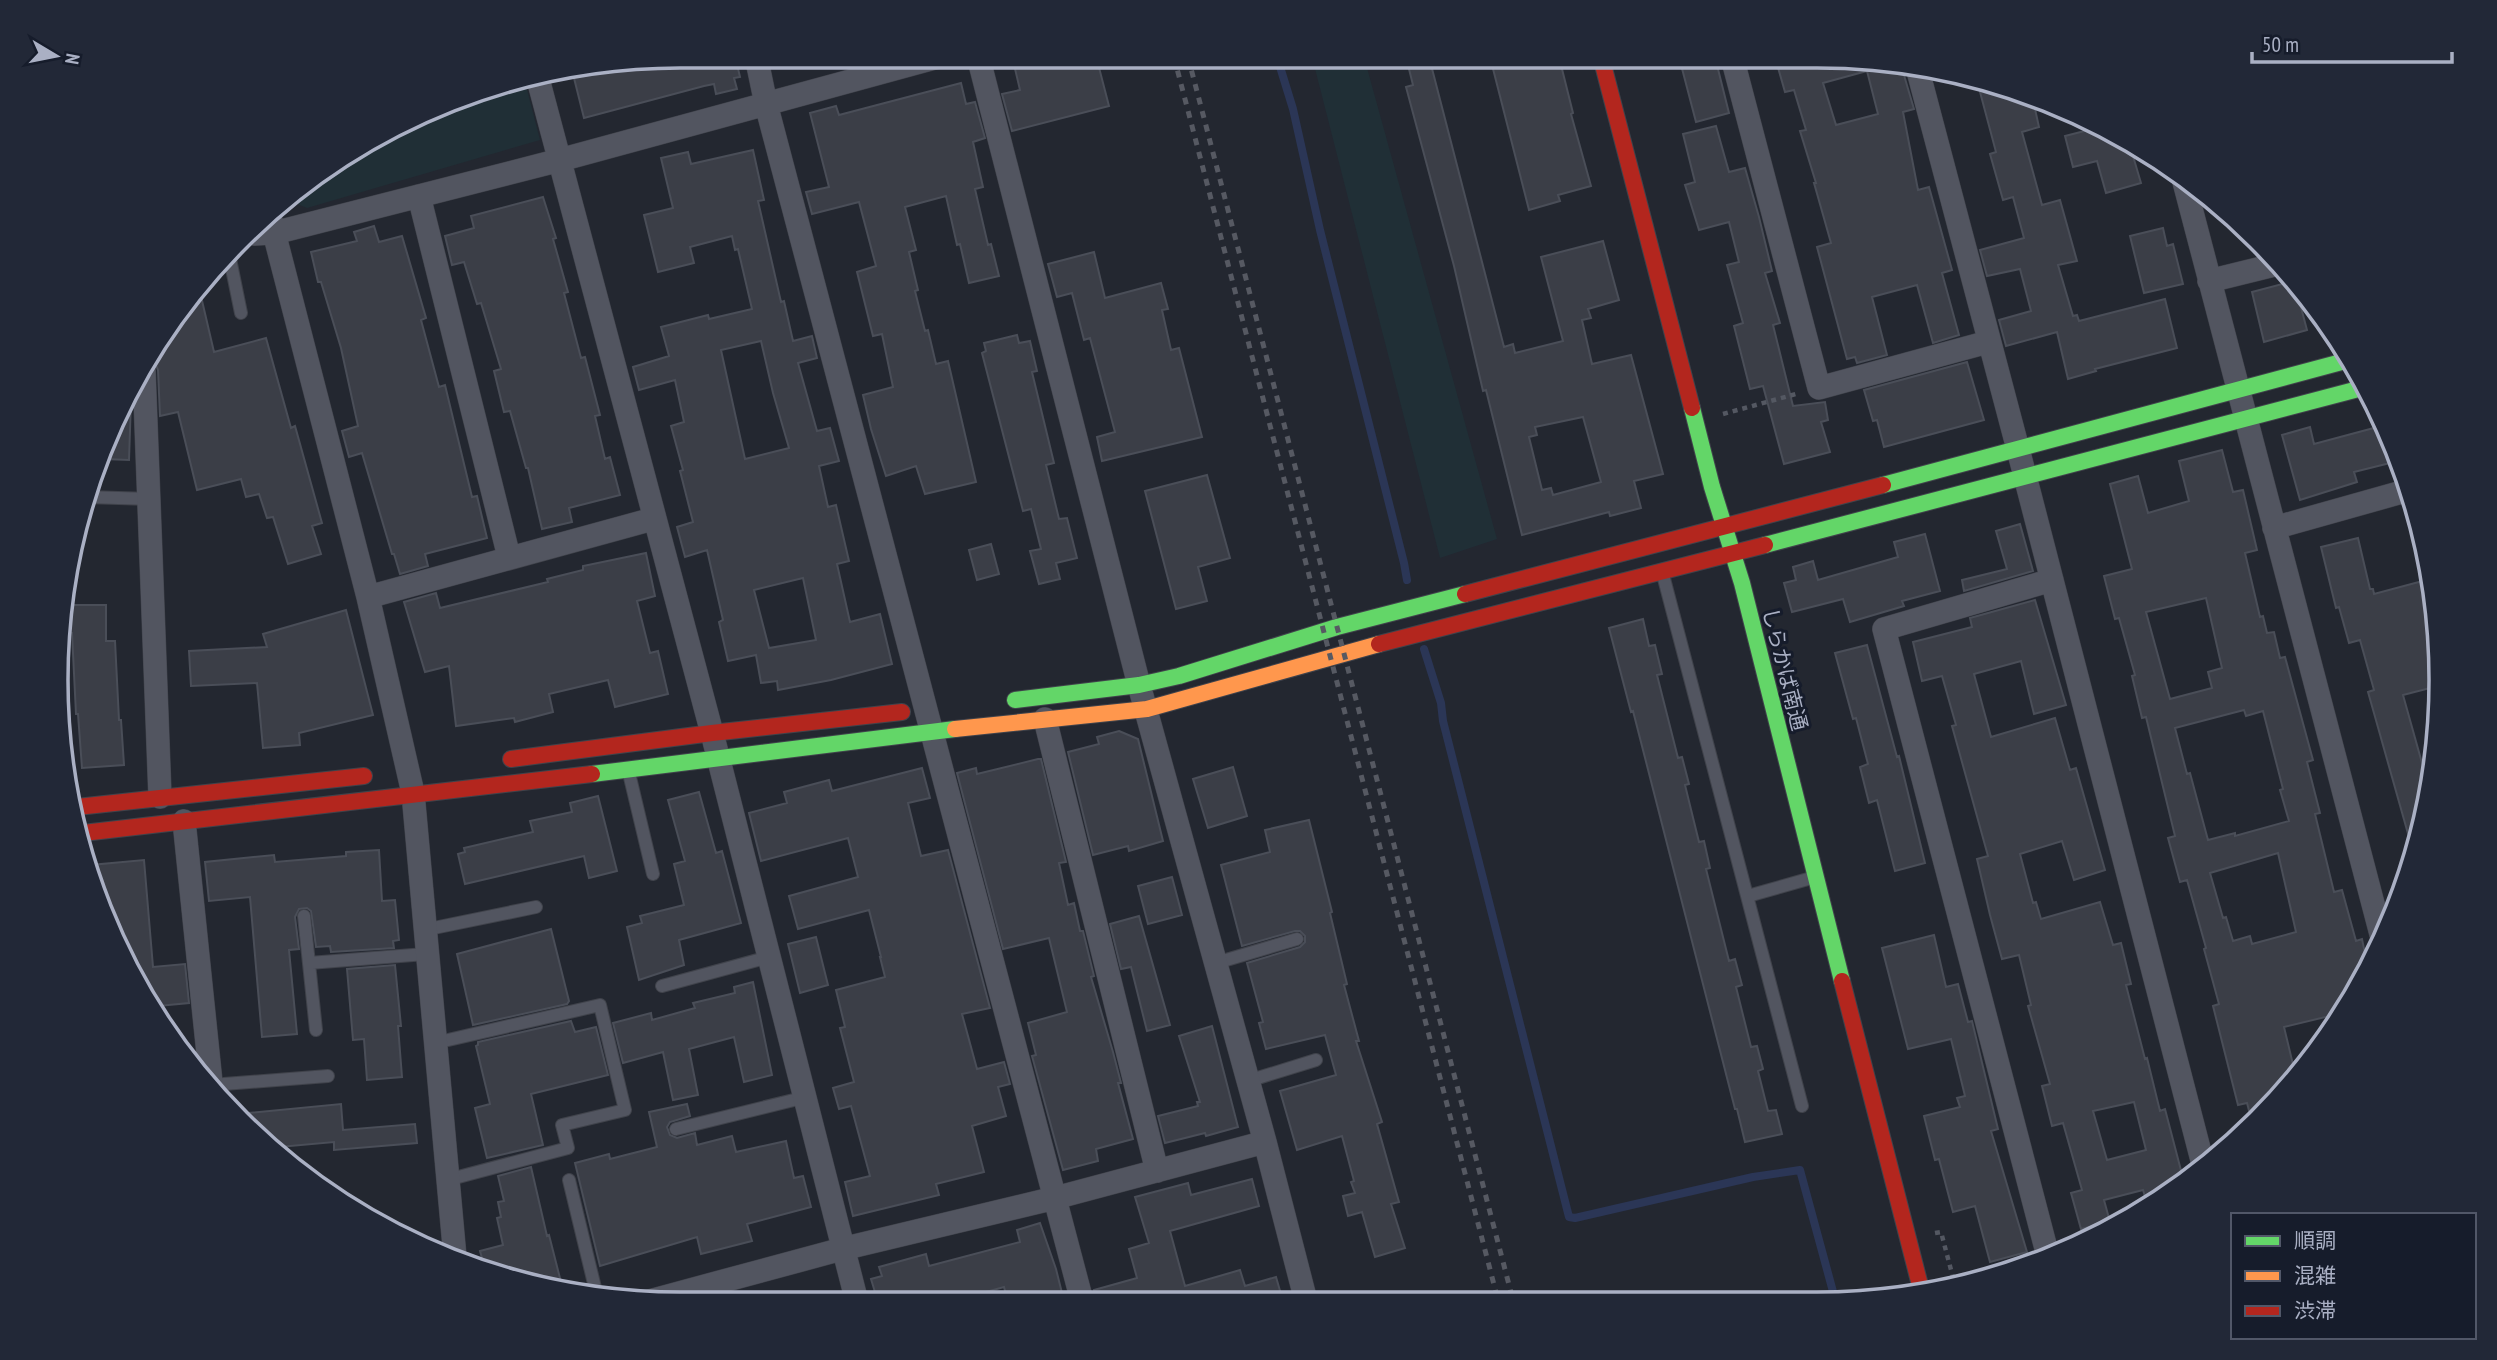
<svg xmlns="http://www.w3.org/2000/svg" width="2497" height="1360" viewBox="0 0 2497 1360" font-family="'PT Sans Narrow','Noto Sans JP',sans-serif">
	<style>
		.green { fill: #202f36 }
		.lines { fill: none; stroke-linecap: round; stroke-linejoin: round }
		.stream { stroke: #2b3656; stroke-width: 8 }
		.building { fill: #3b3e47; stroke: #4a4e58; stroke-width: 2; fill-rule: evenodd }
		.lane-casing { stroke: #40434b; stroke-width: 14 }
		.street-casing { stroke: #40434b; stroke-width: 24 }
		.fast-casing { stroke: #40434b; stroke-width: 18 }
		.slow-casing { stroke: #40434b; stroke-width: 18 }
		.jam-casing { stroke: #40434b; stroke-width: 18 }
		.path { stroke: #545862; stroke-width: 4.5; stroke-dasharray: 5 5; stroke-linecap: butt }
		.lane { stroke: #525560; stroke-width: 12 }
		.street { stroke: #525560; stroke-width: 23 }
		.fast { stroke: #63d668; stroke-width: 16 }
		.slow { stroke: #ff974d; stroke-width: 16 }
		.jam { stroke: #b3261e; stroke-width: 16 }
		.rail { stroke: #565962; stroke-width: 5; stroke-dasharray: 7 7; stroke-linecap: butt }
		.labels { text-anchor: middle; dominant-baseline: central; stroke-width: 6; stroke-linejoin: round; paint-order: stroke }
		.street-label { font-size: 21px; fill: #aab0c4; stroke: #161c2b }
		.rim { fill: none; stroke: #aab0c4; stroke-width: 3.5 }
	</style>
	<rect width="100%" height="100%" fill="#232730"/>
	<path class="green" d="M1312 57H1364L1497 539 1440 558Z
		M525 82 540 140 307 208 287 200 300 185 479 89Z"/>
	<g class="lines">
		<path class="stream" d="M1277 57 1293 109 1320 230 1404 563 1407 580
			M1424 649 1441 703 1443 721 1569 1217 1575 1218 1753 1177 1800 1170 1835 1299"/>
	</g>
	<path class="building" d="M680 56H735L740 77 734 78 737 89 716 94 714 84 704 86 584 118 573 74Z
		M1012 56H1096L1109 106 1012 131 1002 94 1020 90Z
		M1406 57H1429L1504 347 1513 344 1515 353 1563 341 1541 257 1603 241 1619 300 1588 309 1591 318 1582 320 1592 364 1631 355 1663 474 1634 481 1641 508 1610 516 1609 512 1522 535 1486 390 1483 391 1454 266 1406 87 1413 85ZM1583 417 1601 482 1553 495 1551 488 1542 490 1529 437 1537 435 1535 427Z
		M1490 57H1559L1573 113 1571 114 1591 186 1558 195 1560 201 1529 210Z
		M1679 57H1715L1729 113 1696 122Z
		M1775 57H1857L1901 65 1914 109 1903 112 1918 190 1929 187 1952 270 1942 273 1959 335 1933 343 1917 285 1872 297 1887 355 1857 363 1855 357 1847 359 1817 247 1831 243 1814 183H1816L1800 131 1806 130 1794 90 1785 92ZM1867 71 1878 114 1836 125 1823 83Z
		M1976 77 2033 100 2039 127 2022 132 2042 205 2060 200 2077 261 2058 265 2073 316 2077 315 2079 321 2165 299 2177 348 2095 369 2096 371 2068 379 2057 332 2006 346 1999 320 2031 311 2020 269 1987 276 1980 250 2024 238 2013 197 2003 200 1990 154 1996 152Z
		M961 83 966 104 975 102 985 138 973 142 983 187 975 189 988 245 991 244 999 276 969 283 960 244 957 245 946 196 905 207 916 250 909 252 918 290 915 291 925 331 928 330 936 364 948 361 976 482 925 494 916 466 886 476 871 429 863 395 893 387 882 334 873 336 857 272 876 266 859 202 812 214 806 192 829 187 810 113 836 106 839 115Z
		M1716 126 1729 172 1745 168 1759 217 1772 271 1765 273 1780 323 1773 325 1793 406 1825 402 1828 420 1821 422 1830 452 1784 464 1763 386 1750 389 1734 326 1743 323 1727 265 1739 262 1729 222 1699 230 1685 185 1695 182 1683 134Z
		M2100 127 2128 139 2141 183 2106 193 2097 161 2073 167 2065 136Z
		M753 150 764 200 758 201 781 302 784 301 793 341 812 336 817 358 798 363 817 431 830 428 839 461 819 466 828 507 836 505 849 561 837 564 850 622 880 614 892 664 831 680 778 690 777 681 761 683 756 655 728 661 719 622 723 620 707 550 685 557 677 527 693 522 680 471 683 470 671 426 684 422 675 380 639 390 633 367 669 356 661 327 708 315 709 319 752 309 738 249 735 250 732 236 690 247 694 263 658 272 644 215 673 208 661 158 688 152 691 164ZM761 341 773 393 789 448 745 459 721 350ZM803 578 816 640 769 648 754 590Z
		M543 197 556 238 553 239 568 292 564 293 581 358 585 357 600 415 595 416 605 459 610 457 620 495 569 508 572 522 542 529 528 468H526L510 411 504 412 494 371 501 369 481 303 477 304 464 262 452 265 445 236 474 228 471 216Z
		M374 226 379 242 402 236 426 318 421 320 439 387 445 385 472 497 477 496 487 538 425 554 428 566 400 574 394 554H392L362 453 349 457 342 431 358 426 341 348 321 282H318L311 252 357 241 354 232Z
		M2163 228 2167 246 2173 244 2183 284 2144 293 2130 236Z
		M1094 252 1105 298 1161 283 1168 309 1162 310 1171 350 1179 348 1202 437 1102 461 1097 437 1115 432 1090 338 1084 340 1072 293 1057 297 1048 264Z
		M2294 281 2307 330 2264 342 2252 292Z
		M200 292 214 352 266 338 291 428 295 426 322 523 312 526 321 554 288 564 273 517 267 518 259 494 246 497 241 479 197 490 178 412 160 416 158 370 155 363 150 358 161 334Z
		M1017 335 1019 343 1030 341 1037 371 1032 372 1054 463 1046 465 1059 519 1067 518 1077 558 1056 563 1060 579 1039 584 1030 551 1041 549 1031 509 1023 511 982 353 986 351 984 343Z
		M1967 362 1984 420 1884 447 1877 420 1873 421 1864 390Z
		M131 400 129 460 104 459 127 409Z
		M2385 425 2398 461 2354 472 2357 482 2300 500 2282 435 2310 427 2314 444Z
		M2222 450 2233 492 2243 490 2257 550 2245 553 2260 617 2263 616 2267 633 2274 632 2280 658 2285 657 2313 760 2307 762 2320 813 2315 814 2334 892 2342 890 2356 941 2362 939 2368 968 2358 992 2342 1013 2284 1027 2296 1077 2286 1092 2252 1122 2247 1103 2238 1105 2213 1006 2219 1004 2204 949 2206 948 2187 880 2180 882 2168 838 2175 836 2146 717 2142 718 2132 676 2135 675 2119 618 2115 619 2104 576 2132 569 2110 484 2138 476 2148 513 2189 501 2179 461ZM2206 598 2222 668 2208 672 2212 688 2170 699 2146 612ZM2244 710 2246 716 2263 711 2283 789 2280 790 2289 821 2235 836V833L2208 840 2190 773 2187 774 2175 728ZM2278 853 2296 932 2252 944 2250 936 2233 941 2226 917 2223 918 2210 873Z
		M1207 475 1230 558 1198 567 1207 601 1176 609 1145 491Z
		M2020 524 2033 571 1964 591 1962 580 2007 569 1996 531Z
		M1925 534 1940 591 1902 601 1904 606 1850 622 1843 599 1792 612 1784 583 1796 580 1793 567 1813 561 1818 580 1898 557 1894 542Z
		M2358 538 2370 589H2373L2374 594 2430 579 2440 639 2438 686 2403 695 2429 788 2414 855 2368 692 2374 690 2360 640 2349 643 2339 607 2336 608 2321 547Z
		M991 544 999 574 977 580 969 550Z
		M646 553 655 596 637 601 650 653 658 651 668 694 615 707 608 680 549 694 553 712 515 722 514 718 456 726 449 666 425 672 404 602 436 593 440 608 548 582 547 579 583 570V566Z
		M2035 600 2066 705 2034 714 2021 661 1974 674 1991 737 2055 718 2070 770 2076 768 2105 870 2074 880 2062 841 2020 854 2033 903 2036 902 2041 919 2100 902 2113 945 2121 943 2131 984 2126 985 2145 1059 2147 1058 2160 1111 2165 1109 2184 1182 2164 1199 2148 1206 2143 1190 2104 1200 2110 1222 2081 1229 2071 1193 2082 1190 2063 1123 2052 1126 2042 1086 2050 1084 2028 1006 2031 1005 2019 955 2002 959 1990 915 1977 859 1988 856 1952 726 1956 725 1942 676 1922 681 1913 642 1972 627 1970 618ZM2134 1102 2146 1150 2107 1160 2093 1111Z
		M69 605H106V641H115L119 720H121L124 765 82 768 78 714H76L72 633H66Z
		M346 610 373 715 299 733 300 745 263 748 257 683 191 686 189 651 267 647 263 634Z
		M1643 619 1649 646 1655 645 1662 674 1657 675 1678 758 1682 757 1689 784 1685 785 1699 842 1704 841 1710 868 1706 869 1729 961 1735 959 1742 985 1736 987 1751 1047 1757 1046 1763 1069 1758 1071 1768 1111 1776 1110 1782 1134 1745 1142 1737 1109H1735L1633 711 1631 712 1609 628Z
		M1867 645 1897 757 1899 756 1925 863 1895 871 1877 800 1869 803 1860 767 1868 764 1856 718 1853 719 1835 653Z
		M1119 731 1138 739 1163 841 1129 851 1128 846 1093 855 1068 752 1099 744 1097 737Z
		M1038 759H1041L1066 862 1059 863 1068 905 1074 903 1080 931H1083L1094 976 1091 977 1113 1052 1121 1083H1118L1133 1139 1096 1149 1098 1161 1063 1170 1032 1056 1036 1055 1028 1023 1067 1012 1049 938 1003 949 957 773 976 768 977 774Z
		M1233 767 1247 816 1208 828 1193 779Z
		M922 768 930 798 908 803 921 856 948 850 990 1008 962 1014 977 1069 1004 1062 1010 1084 998 1087 1006 1116 972 1126 984 1172 936 1184 939 1195 853 1216 845 1182 870 1176 851 1106 839 1109 833 1088 854 1082 840 1028 845 1027 836 990 885 977 880 957H881L869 910 798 929 789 896 858 877 848 838 761 861 749 813 787 803 784 792 829 780 832 791Z
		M699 792 716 853 722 851 741 923 679 940 684 965 639 980 627 927 642 923 640 916 684 905 674 864 685 861 668 800Z
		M598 796 617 871 589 878 584 856 465 884 458 854 465 852 464 848 533 832 530 821 572 812 570 803Z
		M1309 820 1332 912 1330 913 1347 984 1344 985 1359 1041H1356L1382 1122 1377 1124 1399 1202 1391 1204 1405 1248 1375 1257 1362 1212 1348 1216 1343 1196 1355 1193 1351 1182 1354 1181 1342 1136 1297 1150 1280 1091 1336 1075 1325 1035 1266 1049 1259 1023 1263 1022 1247 963 1300 947 1305 942V936L1300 931H1295L1242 946 1221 865 1270 852 1265 830Z
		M379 850 382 901 395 900 399 940 393 941 394 948 331 952 330 946 316 947 311 911 307 908 299 909 295 917 299 949 289 950 297 1034 262 1037 250 897 209 901 205 862 274 855 275 862 346 856V852Z
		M144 860 153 967 185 964 189 1003 158 1006 104 919 91 865Z
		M1172 877 1182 915 1148 924 1138 886Z
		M1139 916 1170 1025 1147 1031 1131 967 1121 969 1110 924Z
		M551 929 569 1001 567 1004 473 1025 457 954Z
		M1934 935 1946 987 1958 984 1968 1022 1972 1021 1998 1129 1991 1131 2027 1252 1990 1262 1975 1206 1953 1212 1939 1159 1935 1160 1924 1116 1960 1107 1957 1098 1965 1096 1951 1039 1908 1049 1882 948Z
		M816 937 828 985 800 993 788 944Z
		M395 965 401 1026H398L402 1077 367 1080 364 1039 353 1040 347 969Z
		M753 982 772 1075 744 1082 734 1037 689 1049 698 1095 673 1100 663 1052 623 1063 613 1023 651 1013 652 1020 695 1008 693 1003 735 993 734 987Z
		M571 1021 575 1032 596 1027 608 1075 531 1094 543 1145 487 1158 475 1108 490 1104 476 1046 478 1045V1042Z
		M1212 1026 1238 1127 1206 1136 1205 1133 1165 1143 1158 1116 1198 1106 1197 1102H1200L1179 1036Z
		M341 1104 343 1130 415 1124 417 1143 334 1150V1142L279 1147 238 1114Z
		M687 1104 690 1116 670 1122 667 1127 670 1135 677 1138 695 1133 697 1145 732 1136 736 1152 786 1141 794 1178 803 1176 811 1207 747 1224 752 1241 701 1254 697 1237 600 1266 575 1163 609 1154 610 1159 657 1147 649 1112Z
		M531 1167 547 1236 549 1235 563 1290 518 1283 485 1269 480 1251 503 1245 497 1218 501 1217 498 1202 504 1201 498 1176Z
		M1252 1179 1259 1206 1170 1231 1185 1286 1240 1270 1245 1286 1276 1277 1283 1301H1096L1094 1290 1137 1278 1129 1249 1149 1243 1135 1197 1188 1183 1191 1195Z
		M1040 1223 1056 1269 1064 1301 1008 1302 1004 1287 950 1302H878L871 1279 882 1276 879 1267 926 1254 929 1266 1020 1242 1017 1230Z"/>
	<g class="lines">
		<g class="lane-casing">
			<path id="lane" d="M230 259 241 313
				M87 497 150 499
				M1662 571 1802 1106
				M58 719V724
				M628 769 653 874
				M1748 896 1815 877
				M304 916 316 1030
				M424 930 536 907
				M309 963 426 954
				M1216 963 1297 939
				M662 986 769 957
				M435 1043 600 1005 625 1110 562 1125 568 1148 447 1180
				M1248 1081 1316 1060
				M211 1085 328 1076
				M676 1129 806 1097
				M569 1180 597 1296
				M1611 1299V1300"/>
		</g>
		<g class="street-casing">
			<path id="street" d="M756 56 766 104 1082 1301
				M978 56 1139 685 1265 1142 1306 1301
				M1732 57 1819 388 1988 342
				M1917 67 2018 449 2203 1164
				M538 79 712 733 857 1302
				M2183 178 2382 938
				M419 196 509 557
				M270 217 368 597 413 793 455 1257
				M254 234 274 233 560 160 942 56
				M2209 281 2278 264
				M144 371 160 797
				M2274 528 2409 490
				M368 597 653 519
				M1045 719 1157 1171
				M184 821 212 1092
				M2048 1256 1884 629 2052 580
				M642 1303 842 1249 1055 1198 1265 1142"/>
		</g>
		<g class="fast-casing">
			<path id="fast" d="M1692 408 1712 487 1742 583 1842 981
				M1883 485 2349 360
				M1765 545 2366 387
				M1015 700 1139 685 1179 676 1337 627 1465 594
				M592 774 955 729"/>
		</g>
		<g class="slow-casing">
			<path id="slow" d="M955 729 1147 709 1379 644"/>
		</g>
		<g class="jam-casing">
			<path id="jam" d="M1601 57 1692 408
				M1465 594 1883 485
				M1379 644 1765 545
				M511 759 712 733 902 712
				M77 807 364 776
				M83 833 592 774
				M1842 981 1922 1293"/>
		</g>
		<path class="path" d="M1723 414 1796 394
			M1935 1233 1941 1232 1955 1285"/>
		<use href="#lane" class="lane"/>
		<use href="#street" class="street"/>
		<use href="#fast" class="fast"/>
		<use href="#slow" class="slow"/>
		<use href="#jam" class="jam"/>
		<path class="rail" d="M1174 57 1498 1300
			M1188 57 1513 1300"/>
	</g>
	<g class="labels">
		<g class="street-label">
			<text transform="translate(1785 669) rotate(76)">しらかば南通</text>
		</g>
	</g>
	<path d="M0 0H2497V1360H0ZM680 68H1817A612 612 0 0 1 2429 680V680A612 612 0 0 1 1817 1292H680A612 612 0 0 1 68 680V680A612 612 0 0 1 680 68Z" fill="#222837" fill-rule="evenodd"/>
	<path class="rim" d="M680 68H1817A612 612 0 0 1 2429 680V680A612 612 0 0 1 1817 1292H680A612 612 0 0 1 68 680V680A612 612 0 0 1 680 68Z"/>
	<rect x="2231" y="1213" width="245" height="126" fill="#161c2b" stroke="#515768" stroke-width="2"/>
	<rect x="2245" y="1236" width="35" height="10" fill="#63d668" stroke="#515768" stroke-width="2"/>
	<text x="2294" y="1248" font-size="21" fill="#aab0c4">順調</text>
	<rect x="2245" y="1271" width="35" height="10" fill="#ff974d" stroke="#515768" stroke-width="2"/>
	<text x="2294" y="1283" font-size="21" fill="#aab0c4">混雑</text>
	<rect x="2245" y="1306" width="35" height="10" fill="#b3261e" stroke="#515768" stroke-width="2"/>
	<text x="2294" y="1318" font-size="21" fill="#aab0c4">渋滞</text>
	<g transform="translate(56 56) rotate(100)" stroke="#161c2b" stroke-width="5" paint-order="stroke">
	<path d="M0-5L12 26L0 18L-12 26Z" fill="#aab0c4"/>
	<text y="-10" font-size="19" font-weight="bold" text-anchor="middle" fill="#aab0c4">N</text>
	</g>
	<path d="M2252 52v10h200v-10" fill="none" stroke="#aab0c4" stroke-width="3.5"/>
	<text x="2262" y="52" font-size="21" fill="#aab0c4" stroke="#161c2b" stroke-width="5" paint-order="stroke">50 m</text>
</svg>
